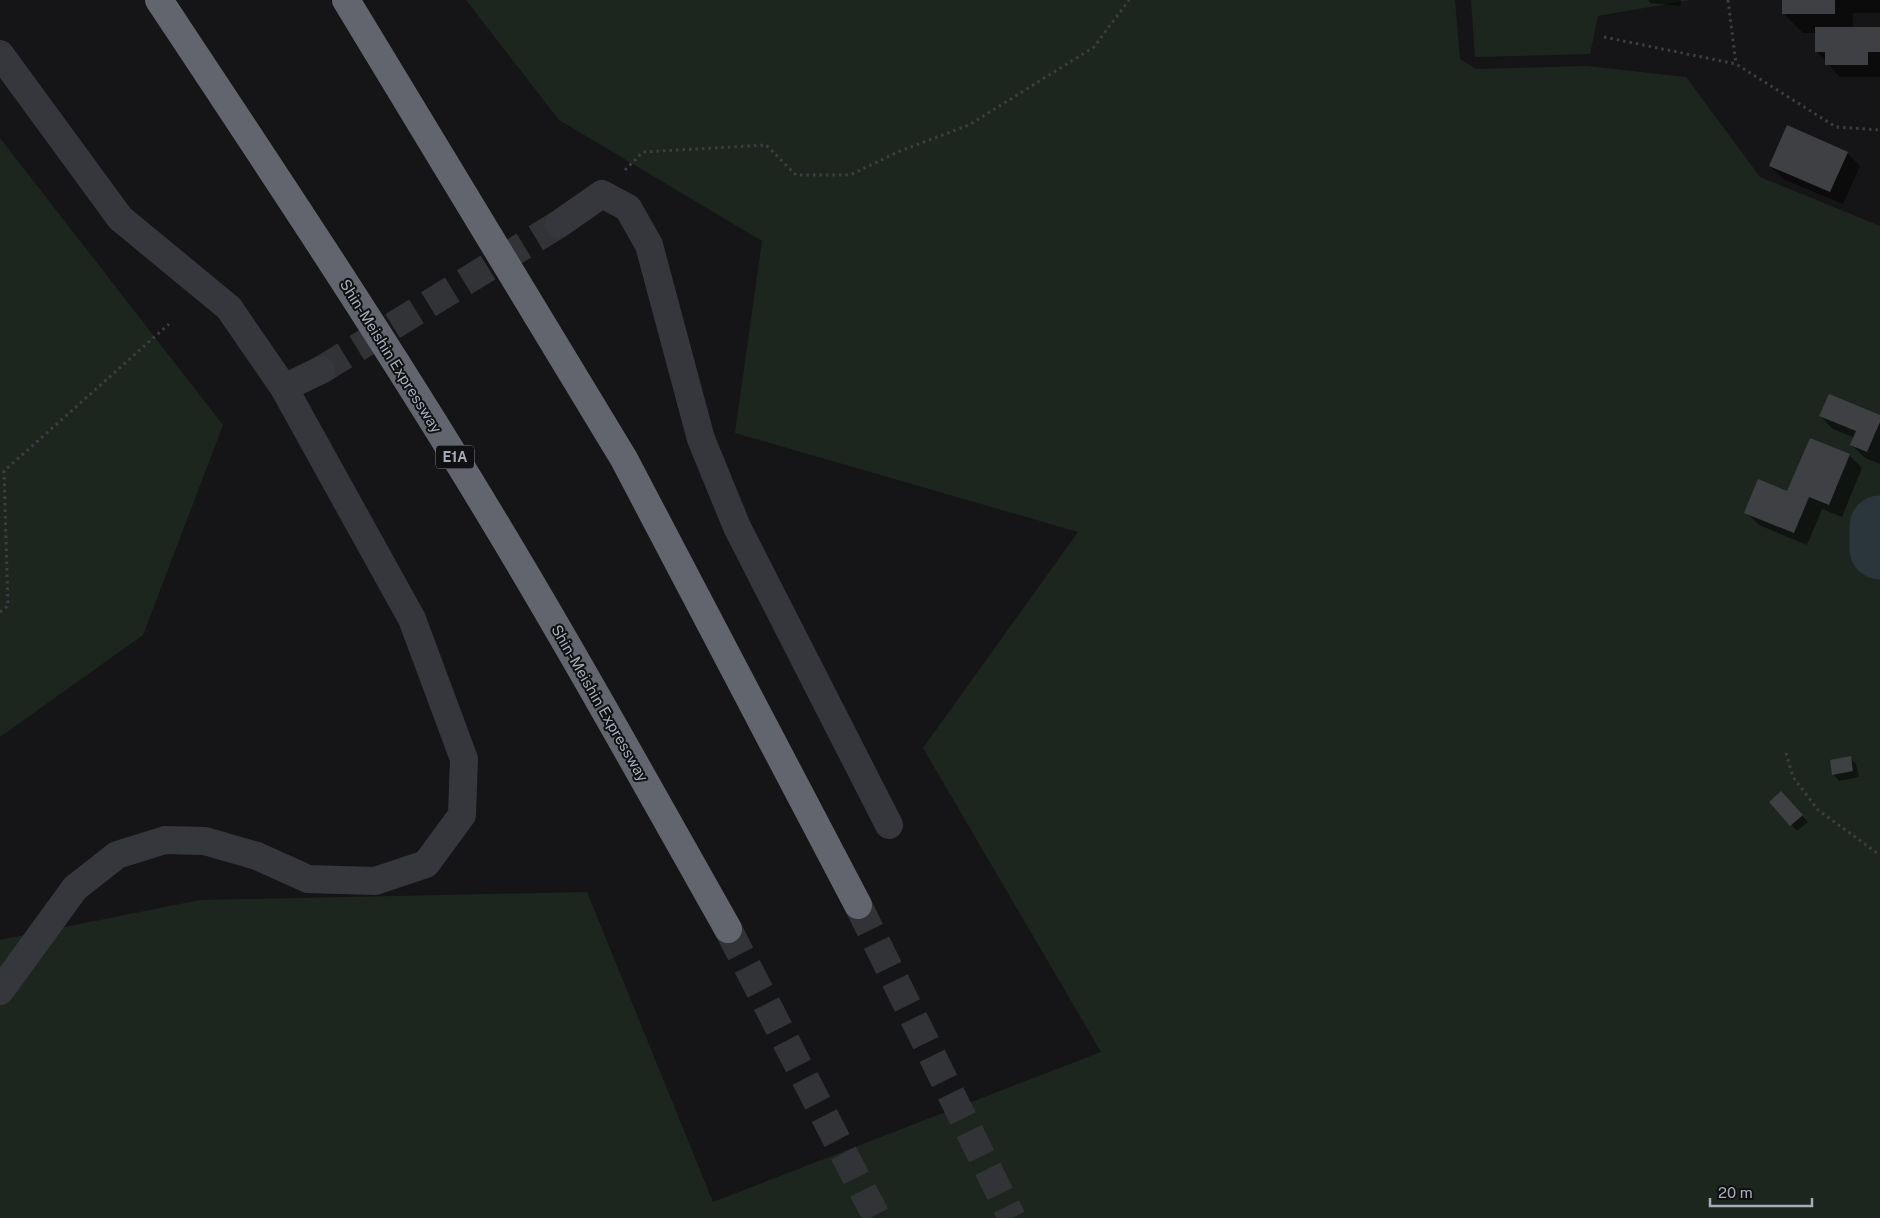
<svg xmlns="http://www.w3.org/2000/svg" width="1880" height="1218" viewBox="0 0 1880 1218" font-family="'Public Sans',sans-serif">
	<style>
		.green { fill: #1d261e }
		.shadow { fill: #0007 }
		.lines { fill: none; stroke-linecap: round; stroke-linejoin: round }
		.river { stroke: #2b353c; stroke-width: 61 }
		.building { fill: #3f4044 }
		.minor-tunnel { stroke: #323337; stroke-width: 28; stroke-dasharray: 28 14; stroke-linecap: butt }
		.motorway-tunnel { stroke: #323337; stroke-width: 28; stroke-dasharray: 28 14; stroke-linecap: butt }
		.path { stroke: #3c3e44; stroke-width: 3; stroke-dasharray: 2.5 4; stroke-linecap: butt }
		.minor { stroke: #36373d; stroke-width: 28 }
		.motorway { stroke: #62656e; stroke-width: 28 }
		.labels { text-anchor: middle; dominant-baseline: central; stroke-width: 4; stroke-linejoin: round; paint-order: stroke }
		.shield { fill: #101012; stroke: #797d86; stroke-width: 1 }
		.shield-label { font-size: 14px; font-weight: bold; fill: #a6acb8 }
		.street-label { font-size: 15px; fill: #a6acb8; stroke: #101012 }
	</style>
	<rect width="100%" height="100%" fill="#151517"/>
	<path class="green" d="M466 0H1455L1460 59 1476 69 1587 66 1686 77 1760 177 1880 226V1218H0V940L200 900 587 892 713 1202 1101 1052 923 748 1078 532 735 433 762 241 559 120Z
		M1471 0H1690L1598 16 1590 54 1475 57Z
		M0 138 223 425 143 635 0 737Z"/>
	<path class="shadow" d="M1648 0H1681L1680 6 1650 3Z
		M1783 0H1880V13H1853V28H1880V77H1840L1816 51V33H1803L1784 14Z
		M1847 153 1860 166 1843 204 1783 179 1770 166Z
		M1820 416H1880V464L1865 458 1852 445 1855 438 1833 429Z
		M1849 455 1862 468 1842 517 1822 509 1807 545 1759 525 1746 512 1788 493Z
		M1850 758 1856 764 1859 777 1839 781 1833 774Z
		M1787 799 1808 822 1797 831 1771 802Z"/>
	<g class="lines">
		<path class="river" d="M1880 526V549"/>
	</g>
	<path class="building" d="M1782 0H1835V14H1782Z
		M1815 27H1880V52H1868V65H1825V52H1815Z
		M1787 125 1848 152 1830 192 1769 166Z
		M1829 394 1880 415V422L1867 452 1850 445 1856 431 1819 416Z
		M1810 438 1850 454 1829 505 1809 497 1794 533 1744 513 1758 479 1787 491Z
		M1851 756 1853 771 1832 775 1830 760Z
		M1781 791 1803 815 1790 826 1769 802Z"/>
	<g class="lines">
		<path class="minor-tunnel" d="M321 370 559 224"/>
		<path class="motorway-tunnel" d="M858 905 1012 1218
			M728 929 877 1218"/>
		<path class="path" d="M1728 0 1736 64
			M1604 37 1736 64 1836 127 1880 130
			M625 170 643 152 766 145 796 175H850L900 151 969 125 1094 47 1129 0
			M0 612 8 606 4 471 169 324
			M1786 753 1793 777 1818 810 1880 855"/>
		<path class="minor" d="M0 54 120 218 229 308 284 388 412 619 464 759 462 815 426 864 375 881 308 879 257 856 205 841 165 840 117 855 75 888 0 991
			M559 224 602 194 628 208 649 245 701 439 737 527 889 825
			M284 388 321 370"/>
		<path class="motorway" d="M159 0C271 169 383 337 488 511 571 648 649 789 728 929
			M346 0 624 459 858 905"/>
	</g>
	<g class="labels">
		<rect class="shield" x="436" y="445.5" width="38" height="23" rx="4"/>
		<g class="shield-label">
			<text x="455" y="457">E1A</text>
		</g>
		<g class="street-label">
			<text transform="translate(391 356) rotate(58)">Shin-Meishin Expressway</text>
			<text transform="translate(600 703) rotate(60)">Shin-Meishin Expressway</text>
		</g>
	</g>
	<path d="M1710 1198v8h102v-8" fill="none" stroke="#a6acb8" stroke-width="2.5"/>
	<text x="1718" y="1198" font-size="15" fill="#a6acb8" stroke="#101012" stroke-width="4" paint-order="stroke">20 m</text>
</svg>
